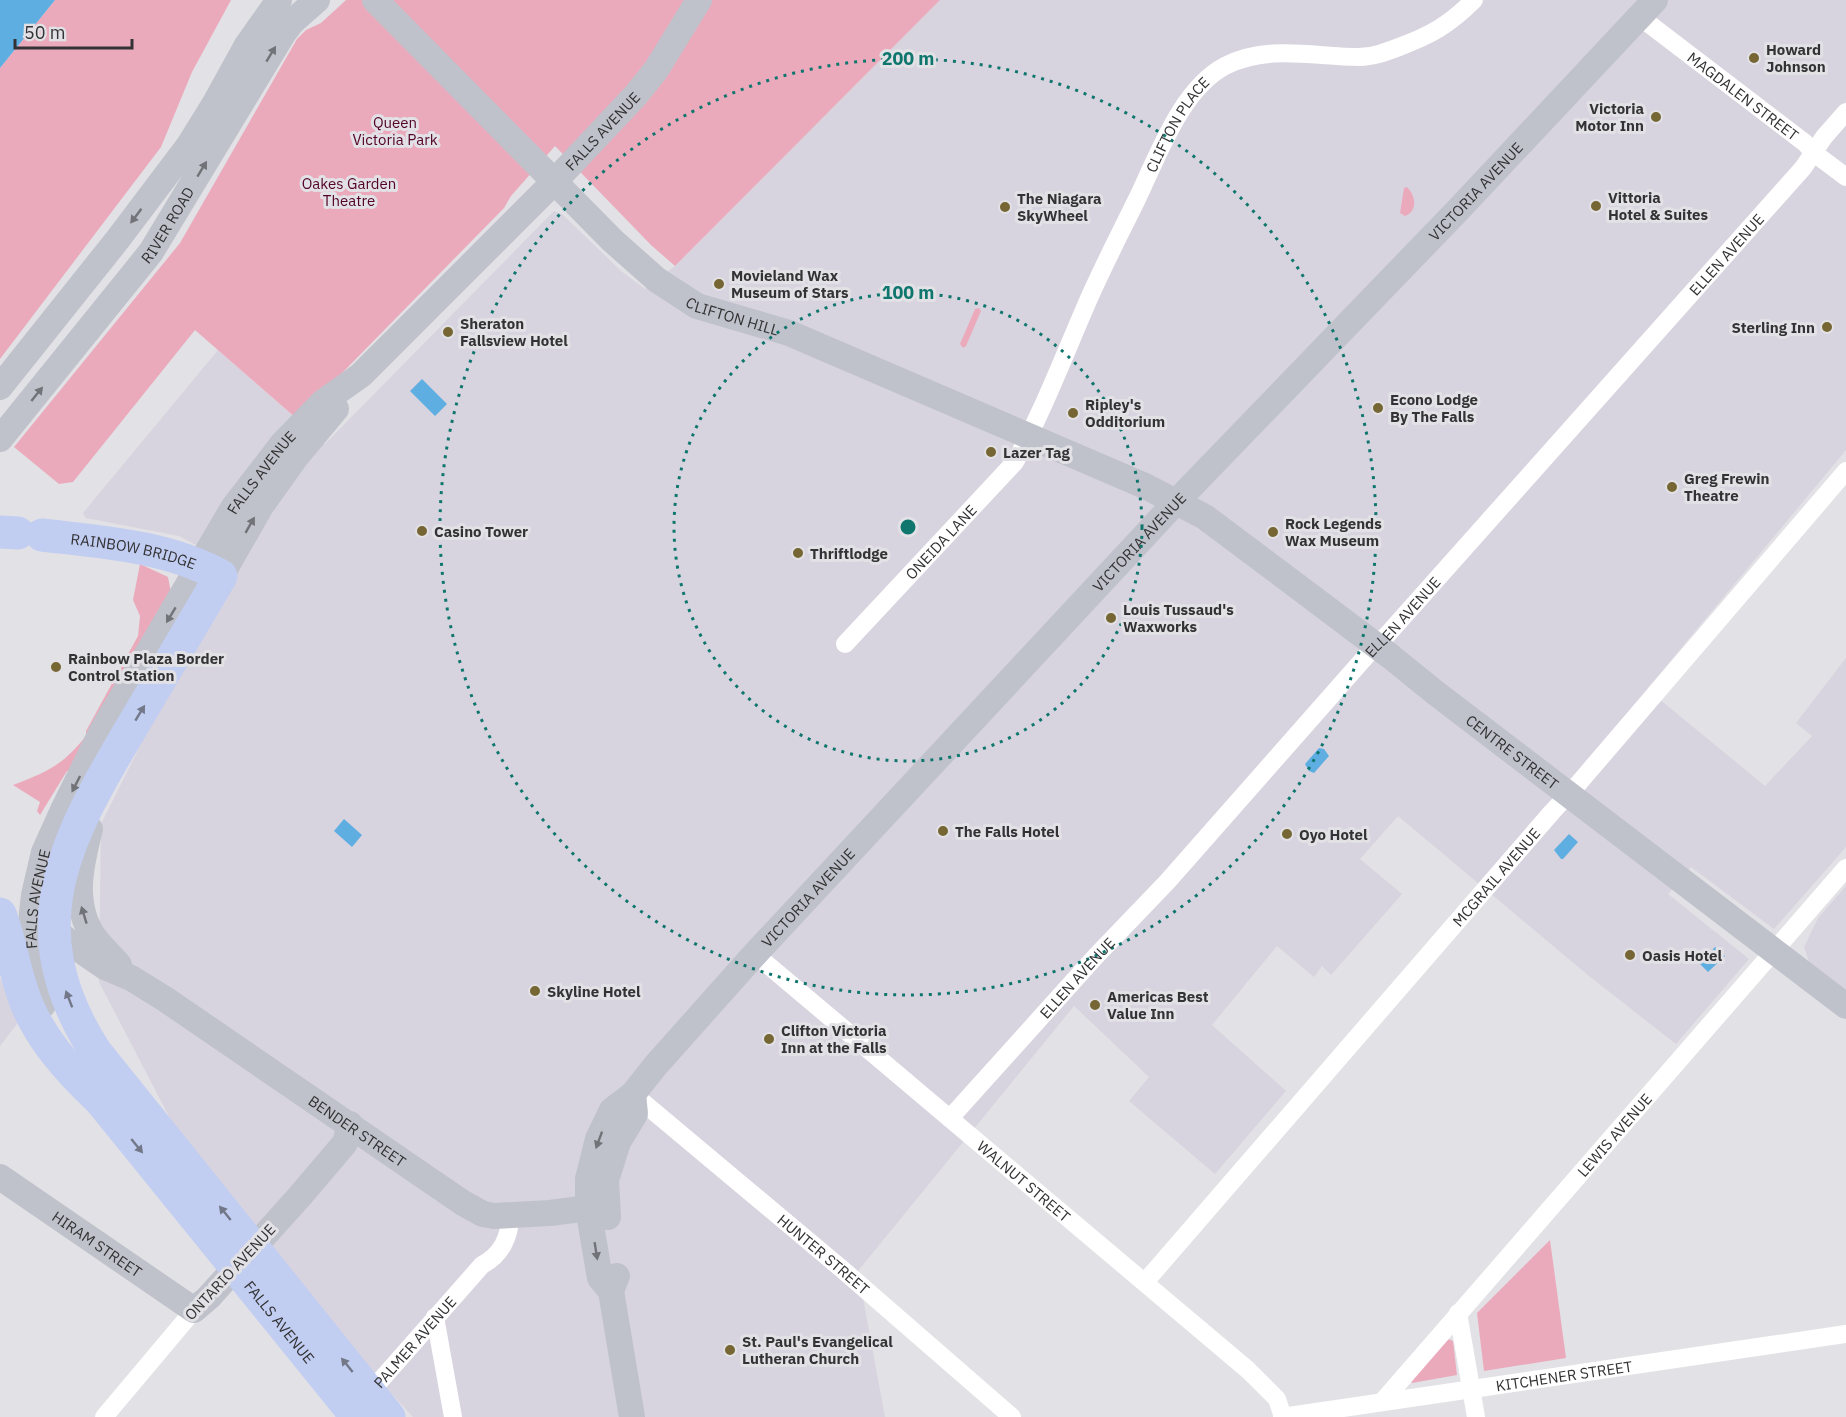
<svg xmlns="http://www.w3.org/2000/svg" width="1846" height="1417" viewBox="0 0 1846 1417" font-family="'IBM Plex Sans',sans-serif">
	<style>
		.built { fill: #d8d4df }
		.green { fill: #ebaabc }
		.water { fill: #5eaee2 }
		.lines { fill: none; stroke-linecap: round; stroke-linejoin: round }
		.street { stroke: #fff; stroke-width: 18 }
		.secondary { stroke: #bfc2ca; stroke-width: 26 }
		.highway { stroke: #c1cdf1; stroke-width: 33 }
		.oneway { fill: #727378 }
		.oneway2 { fill: #737889 }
		.ring { fill: none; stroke: #0f766e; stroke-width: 3; stroke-dasharray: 3 6 }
		.poi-dot { fill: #766633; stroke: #e2e1e5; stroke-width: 2 }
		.labels { text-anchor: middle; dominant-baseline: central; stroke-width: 6; stroke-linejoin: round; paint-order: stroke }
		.poi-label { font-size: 15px; font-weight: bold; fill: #333234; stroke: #e2e1e5; text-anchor: start }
		.street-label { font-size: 15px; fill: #333234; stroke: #e2e1e5 }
		.park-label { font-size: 15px; fill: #530428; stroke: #e2e1e5 }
		.centre { fill: #0f766e; stroke: #e2e1e5; stroke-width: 3 }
		.ring-label { font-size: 18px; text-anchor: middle; font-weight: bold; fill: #0f766e; stroke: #e2e1e5; stroke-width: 6; stroke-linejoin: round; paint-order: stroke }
	</style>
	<rect width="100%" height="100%" fill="#e2e1e5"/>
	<path class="built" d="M940 0H1846V450L1647 689 1765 786 1812 736 1796 723 1846 658V847L1774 929 1691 867 1668 894 1749 959 1676 1044 1589 976 1398 816 1360 859 1402 894 1331 975 1322 966 1314 977 1277 946 1212 1025 1286 1091 1215 1174 1129 1101 1149 1077 1074 1006 858 1271 885 1417H413L311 1306 175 1128 99 982 101 824 179 668 235 566 179 536 86 518 83 513 218 350 325 444 554 211 562 214 621 271 645 289 675 266Z
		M1846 886V992L1810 965 1804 947 1818 918Z
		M0 978 20 1020 0 1046Z"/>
	<path class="green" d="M55 0H231L192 72 161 147 0 359V68Z
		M346 0H940L675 266 651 245 555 146 511 196 504 208 297 419 195 330 73 482 59 484 14 447 180 243 297 39 306 30 321 23Z
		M1407 187C1416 196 1418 211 1405 216L1400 213 1404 188Z
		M979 308 981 311 966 346 963 348 960 344 975 309Z
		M140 564 168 577 172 598 72 770 67 771 40 815 37 811 40 802 13 785C47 772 63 765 86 736V731L138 636 140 616 133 600Z
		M1550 1240 1566 1358 1484 1371 1477 1313Z
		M1448 1339 1453 1341 1457 1375 1412 1383 1410 1380Z"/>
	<path class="water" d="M0 0H55L0 68Z
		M422 379 447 404 435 416 410 391Z
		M1319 748 1324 749 1329 756 1314 773 1309 771 1305 764Z
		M344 819 362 835 352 847 334 831Z
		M1569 834 1578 842 1563 859H1561L1554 850Z
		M1715 947 1725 956 1708 972 1700 964Z"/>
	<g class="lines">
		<g class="street">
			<path id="s1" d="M1640 17 1805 143 1814 153 1846 177"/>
			<path id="s2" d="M845 644 1015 462C1042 413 1062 361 1084 310 1100 272 1119 236 1137 199 1158 156 1181 89 1225 66 1267 44 1315 57 1359 57 1373 57 1386 52 1399 47 1431 35 1449 25 1474 0"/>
			<path id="s3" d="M755 954 1248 1370 1277 1399 1283 1417"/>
			<path id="s4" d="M633 1094 843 1270 1012 1417"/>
			<path id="s5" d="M951 1117 1096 956 1167 882 1375 646 1387 635 1803 168 1824 137 1846 112"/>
			<path id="s6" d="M1145 1282 1552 812 1578 784 1846 471"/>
			<path d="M1458 1313 1476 1417"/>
			<path d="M435 1317 453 1417"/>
			<path id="s7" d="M365 1398 482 1265C501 1255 510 1237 510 1216"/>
			<path id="s8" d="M1382 1402 1846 868"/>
			<path d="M104 1417 194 1310"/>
			<path id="s9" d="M1282 1417 1846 1334"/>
		</g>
		<g class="secondary">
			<path id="s10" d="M375 0 613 241 657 280 697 306 789 333 1145 486 1205 517 1390 656 1437 694 1846 1006"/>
			<path d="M0 387 118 239 189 145 215 103 247 45 279 0"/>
			<path id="s11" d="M0 439 151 252 283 34 292 22 317 0"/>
			<path d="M221 576 261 506 296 457 336 409"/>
			<path d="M90 829C81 864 71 904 94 937 101 947 111 955 119 965"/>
			<path id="s12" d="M46 923 73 945 105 967 131 978 165 999 463 1203 483 1214 494 1216 550 1213 604 1206"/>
			<path id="s13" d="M43 1005 33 970 30 932 34 895 44 852 63 810 102 731 233 508 283 443 323 402 361 375 554 182 635 96 656 70 699 0"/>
			<path id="s14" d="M0 1177 194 1310 209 1297 300 1196 345 1143 350 1124"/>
			<path d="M608 1217 606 1180 618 1142 635 1114 633 1094"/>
			<path d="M617 1276 611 1291 632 1417"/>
			<path id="s15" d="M611 1291 600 1278 588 1208V1179L598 1139 612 1110 633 1094 656 1065 755 954 1176 502 1458 210 1655 0"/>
		</g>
		<g class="highway">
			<path d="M0 532 18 533"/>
			<path id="s16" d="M42 535C102 542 167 546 221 576 192 626 162 675 133 725 66 838 15 926 95 1051L389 1417"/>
			<path id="s17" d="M0 914C10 940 14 968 23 994 37 1036 69 1071 101 1101L357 1417"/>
		</g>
	</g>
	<defs><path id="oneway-solid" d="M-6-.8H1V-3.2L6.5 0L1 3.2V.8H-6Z" transform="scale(1.5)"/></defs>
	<g class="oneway">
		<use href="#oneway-solid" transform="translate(271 54) rotate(-59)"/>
		<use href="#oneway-solid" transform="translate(202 169) rotate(-59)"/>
		<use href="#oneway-solid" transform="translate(136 216) rotate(127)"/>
		<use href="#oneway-solid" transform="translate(37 394) rotate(-51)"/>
		<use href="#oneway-solid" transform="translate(250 525) rotate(-60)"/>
		<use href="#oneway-solid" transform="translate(171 615) rotate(121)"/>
		<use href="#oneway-solid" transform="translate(76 784) rotate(117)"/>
		<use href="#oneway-solid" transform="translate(84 915) rotate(-107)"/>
		<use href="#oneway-solid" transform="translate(599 1140) rotate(110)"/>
		<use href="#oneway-solid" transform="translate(596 1251) rotate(81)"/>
	</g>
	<g class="oneway2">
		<use href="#oneway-solid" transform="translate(140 713) rotate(-59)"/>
		<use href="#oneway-solid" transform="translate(69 999) rotate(-111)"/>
		<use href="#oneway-solid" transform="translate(137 1146) rotate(51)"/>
		<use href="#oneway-solid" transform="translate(225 1213) rotate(-129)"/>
		<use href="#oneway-solid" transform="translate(347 1365) rotate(-129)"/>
	</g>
	<g class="ring">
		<circle cx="908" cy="527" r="234"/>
		<circle cx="908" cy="527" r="468"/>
	</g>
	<g class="poi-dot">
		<circle cx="1754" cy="58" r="6"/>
		<circle cx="1656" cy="117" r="6"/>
		<circle cx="1596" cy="206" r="6"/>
		<circle cx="1005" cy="207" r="6"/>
		<circle cx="719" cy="284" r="6"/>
		<circle cx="1827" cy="327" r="6"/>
		<circle cx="448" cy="332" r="6"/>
		<circle cx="1378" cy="408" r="6"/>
		<circle cx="1073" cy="413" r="6"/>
		<circle cx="991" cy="452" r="6"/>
		<circle cx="1672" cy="487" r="6"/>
		<circle cx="422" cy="531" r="6"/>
		<circle cx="1273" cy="532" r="6"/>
		<circle cx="798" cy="553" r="6"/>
		<circle cx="1111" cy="618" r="6"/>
		<circle cx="56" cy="667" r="6"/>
		<circle cx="943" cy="831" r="6"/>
		<circle cx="1287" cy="834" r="6"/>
		<circle cx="1630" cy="955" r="6"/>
		<circle cx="535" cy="991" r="6"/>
		<circle cx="1095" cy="1005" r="6"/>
		<circle cx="769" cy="1039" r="6"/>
		<circle cx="730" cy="1350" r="6"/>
	</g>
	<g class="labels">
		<g class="poi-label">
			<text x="1766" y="49">Howard<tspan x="1766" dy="17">Johnson</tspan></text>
			<text x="1644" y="108" text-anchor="end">Victoria<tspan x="1644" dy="17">Motor Inn</tspan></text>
			<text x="1608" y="197">Vittoria<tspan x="1608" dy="17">Hotel &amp; Suites</tspan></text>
			<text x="1017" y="198">The Niagara<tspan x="1017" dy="17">SkyWheel</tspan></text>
			<text x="731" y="275">Movieland Wax<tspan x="731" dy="17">Museum of Stars</tspan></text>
			<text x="460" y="323">Sheraton<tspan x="460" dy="17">Fallsview Hotel</tspan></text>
			<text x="1815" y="327" text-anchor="end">Sterling Inn</text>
			<text x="1390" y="399">Econo Lodge<tspan x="1390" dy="17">By The Falls</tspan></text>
			<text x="1085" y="404">Ripley's<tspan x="1085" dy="17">Odditorium</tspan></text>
			<text x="1003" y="452">Lazer Tag</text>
			<text x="1684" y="478">Greg Frewin<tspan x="1684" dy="17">Theatre</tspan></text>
			<text x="1285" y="523">Rock Legends<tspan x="1285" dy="17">Wax Museum</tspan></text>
			<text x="434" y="531">Casino Tower</text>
			<text x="810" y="553">Thriftlodge</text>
			<text x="1123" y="609">Louis Tussaud's<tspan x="1123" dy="17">Waxworks</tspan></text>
			<text x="68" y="658">Rainbow Plaza Border<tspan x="68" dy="17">Control Station</tspan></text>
			<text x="955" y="831">The Falls Hotel</text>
			<text x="1299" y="834">Oyo Hotel</text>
			<text x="1642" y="955">Oasis Hotel</text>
			<text x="547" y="991">Skyline Hotel</text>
			<text x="1107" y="996">Americas Best<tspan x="1107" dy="17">Value Inn</tspan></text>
			<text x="781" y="1030">Clifton Victoria<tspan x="781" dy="17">Inn at the Falls</tspan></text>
			<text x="742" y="1341">St. Paul's Evangelical<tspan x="742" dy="17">Lutheran Church</tspan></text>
		</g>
		<g class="street-label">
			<text stroke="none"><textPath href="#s1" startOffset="130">MAGDALEN STREET</textPath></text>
			<text stroke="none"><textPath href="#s2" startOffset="624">CLIFTON PLACE</textPath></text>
			<text stroke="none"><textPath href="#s13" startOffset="1078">FALLS AVENUE</textPath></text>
			<text stroke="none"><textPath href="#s15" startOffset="1452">VICTORIA AVENUE</textPath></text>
			<text stroke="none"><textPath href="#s11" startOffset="272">RIVER ROAD</textPath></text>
			<text stroke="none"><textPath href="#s5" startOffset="1160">ELLEN AVENUE</textPath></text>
			<text stroke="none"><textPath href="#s10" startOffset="482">CLIFTON HILL</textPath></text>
			<text stroke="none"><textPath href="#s13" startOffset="594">FALLS AVENUE</textPath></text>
			<text stroke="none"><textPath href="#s2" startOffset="140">ONEIDA LANE</textPath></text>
			<text stroke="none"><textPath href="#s15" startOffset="966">VICTORIA AVENUE</textPath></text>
			<text stroke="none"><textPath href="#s16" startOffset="93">RAINBOW BRIDGE</textPath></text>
			<text stroke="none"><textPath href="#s5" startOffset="674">ELLEN AVENUE</textPath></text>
			<text stroke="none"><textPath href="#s10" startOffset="1383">CENTRE STREET</textPath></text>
			<text stroke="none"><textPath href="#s6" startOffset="536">MCGRAIL AVENUE</textPath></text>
			<text stroke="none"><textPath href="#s15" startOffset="480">VICTORIA AVENUE</textPath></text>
			<text stroke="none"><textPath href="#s13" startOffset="108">FALLS AVENUE</textPath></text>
			<text stroke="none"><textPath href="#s5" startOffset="188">ELLEN AVENUE</textPath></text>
			<text stroke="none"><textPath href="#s12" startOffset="375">BENDER STREET</textPath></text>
			<text stroke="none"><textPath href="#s8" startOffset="354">LEWIS AVENUE</textPath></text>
			<text stroke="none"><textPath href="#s3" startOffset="352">WALNUT STREET</textPath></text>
			<text stroke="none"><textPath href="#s14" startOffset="118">HIRAM STREET</textPath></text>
			<text stroke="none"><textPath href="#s4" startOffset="249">HUNTER STREET</textPath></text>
			<text transform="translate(230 1272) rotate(-47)">ONTARIO AVENUE</text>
			<text stroke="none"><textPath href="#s17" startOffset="501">FALLS AVENUE</textPath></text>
			<text stroke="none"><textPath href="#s7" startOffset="75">PALMER AVENUE</textPath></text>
			<text stroke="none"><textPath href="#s9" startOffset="285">KITCHENER STREET</textPath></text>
		</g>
		<g class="park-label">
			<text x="395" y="122">Queen<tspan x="395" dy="17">Victoria Park</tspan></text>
			<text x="349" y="183">Oakes Garden<tspan x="349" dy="17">Theatre</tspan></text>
		</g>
	</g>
	<circle cx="908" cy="527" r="9" class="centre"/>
	<g class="ring-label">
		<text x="908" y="65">200 m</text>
		<text x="908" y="299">100 m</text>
	</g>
	<path d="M15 39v9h117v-9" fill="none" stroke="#333234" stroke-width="3"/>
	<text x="24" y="39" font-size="18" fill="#333234" stroke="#e2e1e5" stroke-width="4.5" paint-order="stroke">50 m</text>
</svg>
